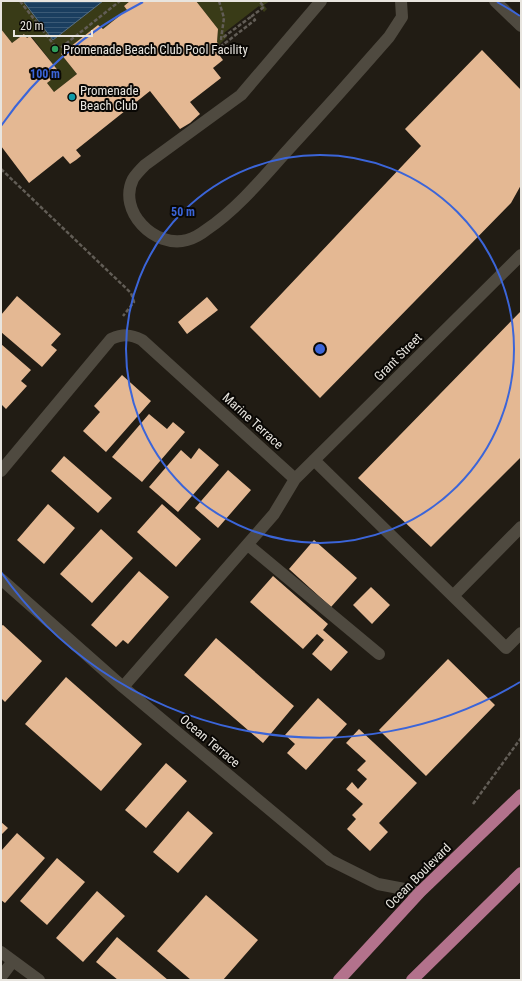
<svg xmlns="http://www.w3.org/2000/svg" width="522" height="981" viewBox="0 0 522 981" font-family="'Roboto Condensed',sans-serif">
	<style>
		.pitch { fill: #393b17 }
		.water { fill: url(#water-rules); stroke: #587085 }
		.building { fill: #e4b893 }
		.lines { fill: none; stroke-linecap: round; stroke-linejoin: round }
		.path { stroke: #625d56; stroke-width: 2.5; stroke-dasharray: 4 2; stroke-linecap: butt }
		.minor { stroke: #4f4a40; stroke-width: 12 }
		.major { stroke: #b3728c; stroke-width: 12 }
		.ring { fill: none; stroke: #3b65d9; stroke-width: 2 }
		.leisure-dot { fill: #2e9e5b; stroke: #090704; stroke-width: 1.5 }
		.culture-dot { fill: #0f9aa8; stroke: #090704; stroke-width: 1.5 }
		.labels { text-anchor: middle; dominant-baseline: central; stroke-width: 4; stroke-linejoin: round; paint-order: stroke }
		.poi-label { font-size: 13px; fill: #e8e5df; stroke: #090704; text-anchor: start }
		.street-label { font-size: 13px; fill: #e8e5df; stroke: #090704 }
		.centre { fill: #3b65d9; stroke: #090704; stroke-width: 2 }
		.ring-label { font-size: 12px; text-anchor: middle; font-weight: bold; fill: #3b65d9; stroke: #090704; stroke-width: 4; stroke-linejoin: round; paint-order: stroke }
	</style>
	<defs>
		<pattern id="water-rules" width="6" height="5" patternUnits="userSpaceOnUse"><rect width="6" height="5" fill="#1a3e5f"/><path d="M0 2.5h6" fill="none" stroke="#3b5a76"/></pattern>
	</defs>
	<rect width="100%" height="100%" fill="#211c14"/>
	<path class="pitch" d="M1 1H130L124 6 127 10 103 29 98 25 61 54 77 74 54 92 47 83 60 73 31 36 27 38 24 34 12 43 1 29Z
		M196 1H270L264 5 267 9 264 12 259 6 224 33 227 37 219 45 217 42 218 29Z"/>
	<path class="water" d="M23 1H103L53 40Z"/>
	<path class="building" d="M130 1H196L218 29 217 42 225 52 220 56 223 60 213 68 221 78 190 102 200 114 190 123 180 129 150 91 76 150 81 156 76 160 70 164 63 156 29 183 1 146V29L12 43 24 34 27 38 30 36 60 73 47 83 54 92 77 74 61 54 98 25 103 29 127 10 124 6Z
		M482 50 521 90V185L511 203 320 398 250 327 421 146 405 129Z
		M17 296 61 334 51 345 57 350 42 367 1 332V315Z
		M207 297 218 310 187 334 178 322Z
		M521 311V457L431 547 358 478Z
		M1 344 31 370 21 381 27 386 6 409 2 405 1 406Z
		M122 375 151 401 106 452 83 431 100 412 94 406Z
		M149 414 167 429 173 422 185 432 142 482 112 457Z
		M199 448 219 465 178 512 149 487 181 450 191 459Z
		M64 456 112 498 98 513 51 471Z
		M228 470 251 490 218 528 195 508Z
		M48 504 75 528 44 564 17 540Z
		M162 504 201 539 176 567 137 532Z
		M101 529 133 558 92 603 60 574Z
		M314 540 357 578 331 607 289 569Z
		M139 571 169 597 128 644 123 640 116 647 91 625Z
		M273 576 328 624 323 630 348 652 331 671 312 654 324 640 317 634 303 649 250 602Z
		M371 587 390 605 372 624 353 605Z
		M3 625 42 661 5 702 1 698V626Z
		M216 638 294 706 263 743 184 675Z
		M448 659 495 705 426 776 379 730Z
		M66 677 142 744 101 791 25 724Z
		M318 698 347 724 306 770 287 753 295 744 285 735Z
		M359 729 417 783 379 823 388 832 370 851 347 829 356 819 352 815 363 804 346 789 352 782 358 789 367 779 357 770 366 761 346 743Z
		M166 763 187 781 146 828 125 810Z
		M188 811 213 833 178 873 153 852Z
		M1 822 8 828 1 835Z
		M17 833 45 858 5 903 1 900V851Z
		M57 858 85 882 47 925 20 901Z
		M97 891 125 916 83 962 56 938Z
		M206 895 258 940 223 980H191L157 951Z
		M117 937 168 980H118L96 962Z"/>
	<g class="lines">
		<path class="path" d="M20 1 58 50 120 1
			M219 1 224 18 221 39 252 16
			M220 47 255 20 252 16 264 7 259 1
			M1 169 131 293 134 302 123 316
			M473 804 521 738"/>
		<path class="minor" d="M321 1 241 95 145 165C141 169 136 174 133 179 117 211 155 249 187 240 194 238 201 234 206 230 236 210 262 179 286 152 321 114 355 76 389 37L402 17 401 1
			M495 1 521 26
			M314 460 506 648 521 633
			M1 471 111 339C123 334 130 334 142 340L295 479
			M248 545 379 654
			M1 579 123 687 330 860 378 884 420 892
			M453 596 521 527
			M123 687 274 514 295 479 521 255
			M1 952 39 980
			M1 977 13 961"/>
		<path class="major" d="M339 980 420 892 521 795
			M412 980 521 873"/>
	</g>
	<g class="ring">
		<circle cx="320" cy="349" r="194"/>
		<path d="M520 682A389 389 0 0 1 1 572M1 126A389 389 0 0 1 143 2M497 2A389 389 0 0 1 520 16"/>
	</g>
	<circle class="leisure-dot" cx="55" cy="49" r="4"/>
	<circle class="culture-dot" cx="72" cy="97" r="4"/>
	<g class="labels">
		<g class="poi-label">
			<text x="63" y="49">Promenade Beach Club Pool Facility</text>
			<text x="80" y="90">Promenade<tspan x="80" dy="15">Beach Club</tspan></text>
		</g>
		<g class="street-label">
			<text transform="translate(398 357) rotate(-45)">Grant Street</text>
			<text transform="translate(253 421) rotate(42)">Marine Terrace</text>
			<text transform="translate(210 741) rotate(40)">Ocean Terrace</text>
			<text transform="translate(418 876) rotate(-45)">Ocean Boulevard</text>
		</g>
	</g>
	<circle cx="320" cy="349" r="6" class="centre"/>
	<g class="ring-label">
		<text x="45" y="78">100 m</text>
		<text x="183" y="216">50 m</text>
	</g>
	<rect width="522" height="981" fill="none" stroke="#e8e5df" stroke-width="4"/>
	<path d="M14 30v6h78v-6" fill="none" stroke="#e8e5df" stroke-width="2"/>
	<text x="20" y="30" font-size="12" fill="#e8e5df" stroke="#090704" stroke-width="3" paint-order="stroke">20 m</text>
</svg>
